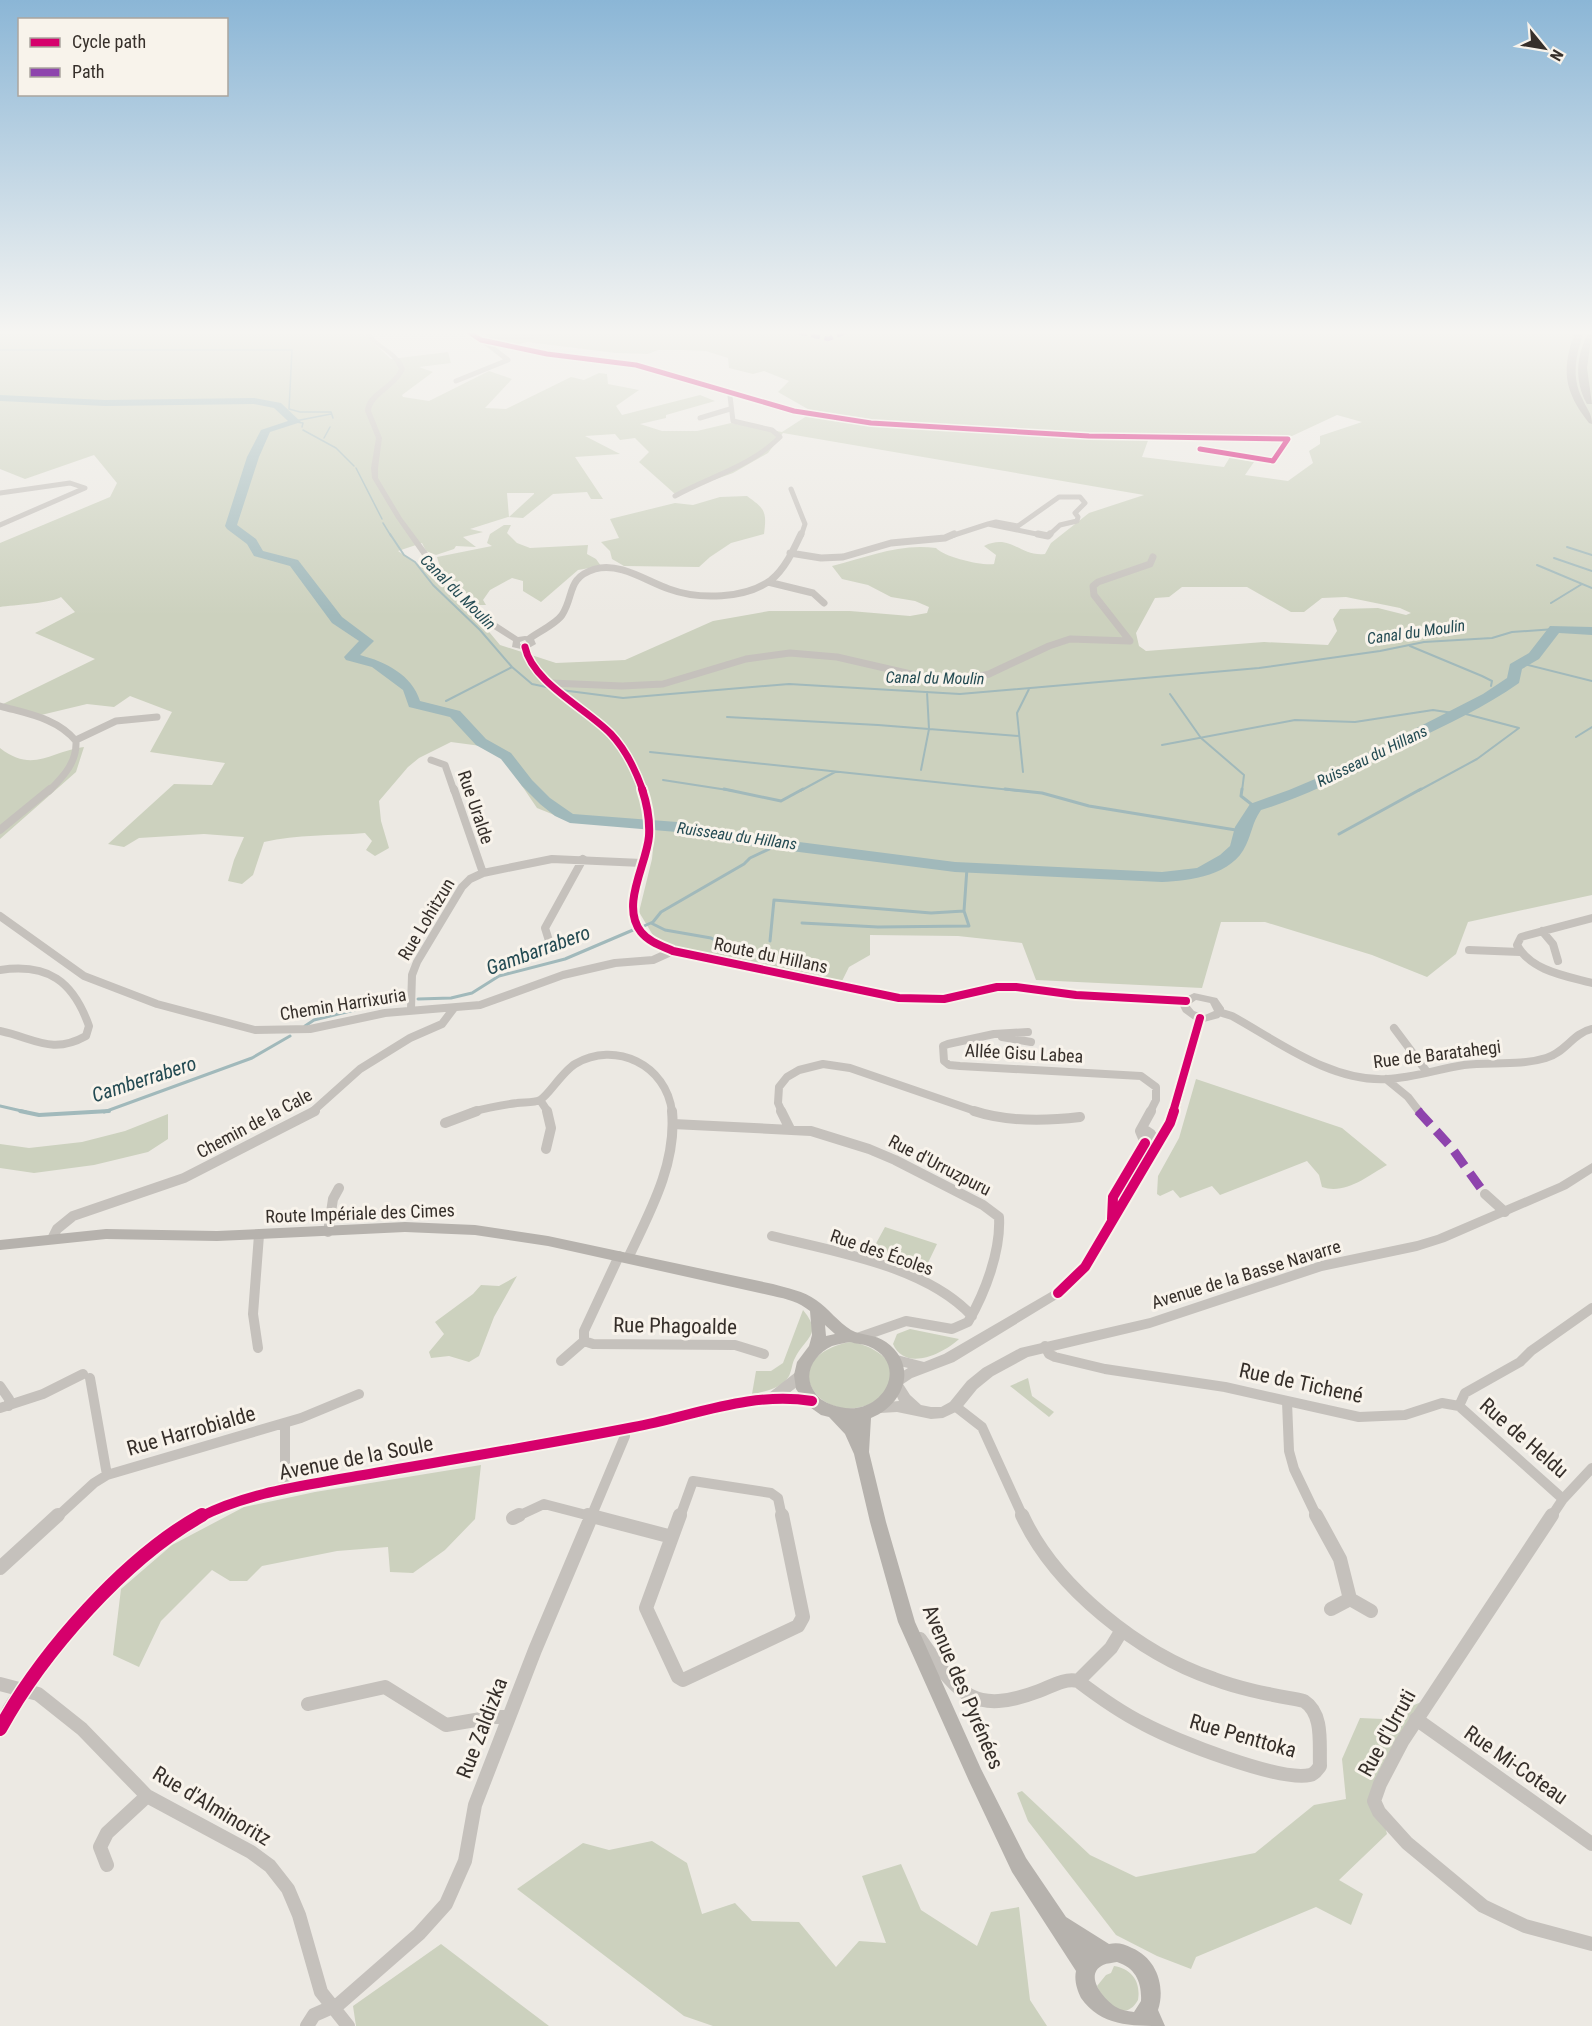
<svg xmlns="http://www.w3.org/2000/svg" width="1592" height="2026" viewBox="0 0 1592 2026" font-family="'Roboto Condensed',sans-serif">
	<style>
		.green { fill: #ccd1be; fill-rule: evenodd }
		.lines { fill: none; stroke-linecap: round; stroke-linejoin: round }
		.stream-far3 { stroke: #a1b9bb; stroke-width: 1.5 }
		.stream-far2 { stroke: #a1b9bb; stroke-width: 2 }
		.stream-far1 { stroke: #a1b9bb; stroke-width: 3 }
		.stream { stroke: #a1b9bb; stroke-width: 4 }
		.river { fill: #a1b9bb; fill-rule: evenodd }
		.minor-far4 { stroke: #c5c1bc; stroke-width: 5 }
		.minor-far3 { stroke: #c5c1bc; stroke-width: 7 }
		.minor-far2 { stroke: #c5c1bc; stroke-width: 8 }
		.minor-far1 { stroke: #c5c1bc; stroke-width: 10 }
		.minor { stroke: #c5c1bc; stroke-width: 14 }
		.tertiary { fill: #c5c1bc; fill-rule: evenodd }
		.secondary { fill: #b6b2ad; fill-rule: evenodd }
		.motorway { fill: #aba8a2; fill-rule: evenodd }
		.quiet-far2 { stroke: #8e44ad; stroke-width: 4.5; stroke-dasharray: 9 4.5; stroke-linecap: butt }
		.quiet-far1 { stroke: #8e44ad; stroke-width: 8; stroke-dasharray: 14 8; stroke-linecap: butt }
		.quiet { stroke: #8e44ad; stroke-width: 9; stroke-dasharray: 18 9; stroke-linecap: butt }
		.cycleway-far4-casing { stroke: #f8f3eb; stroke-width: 8 }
		.cycleway-far3-casing { stroke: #f8f3eb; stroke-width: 10 }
		.cycleway-far2-casing { stroke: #f8f3eb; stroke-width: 12 }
		.cycleway-far1-casing { stroke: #f8f3eb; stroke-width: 14 }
		.cycleway-casing { stroke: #f8f3eb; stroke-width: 17 }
		.cycleway-far4 { stroke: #d6006c; stroke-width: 5 }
		.cycleway-far3 { stroke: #d6006c; stroke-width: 7 }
		.cycleway-far2 { stroke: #d6006c; stroke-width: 8 }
		.cycleway-far1 { stroke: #d6006c; stroke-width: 10 }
		.cycleway { stroke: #d6006c; stroke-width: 14 }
		.labels { text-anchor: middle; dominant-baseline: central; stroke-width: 6; stroke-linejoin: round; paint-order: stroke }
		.far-water-label { font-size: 16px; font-style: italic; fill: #244b53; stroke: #f8f3eb }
		.street-label { font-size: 18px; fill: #362f2a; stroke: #f8f3eb }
		.water-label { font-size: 20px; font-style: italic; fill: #244b53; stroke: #f8f3eb }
		.near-street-label { font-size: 21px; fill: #362f2a; stroke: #f8f3eb }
	</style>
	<rect width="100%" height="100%" fill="#ece9e3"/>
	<path class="green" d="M0 332H362L391 359 448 352 451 363 419 367 433 372 402 395 403 397 429 401 489 371 512 379 485 408 506 409 571 377 584 380 599 373 607 374 608 384 639 390 616 406 622 415 700 395 715 401 666 415V418L640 424 662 431H697L731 423 782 432 813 412 778 392 789 381 764 371 753 374 729 368 728 358 706 351 684 350H658L648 354 616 353 527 342 512 346 478 332H1592V895L1468 922 1456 954 1427 977 1372 955 1265 922H1221L1202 988 1036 980 1022 943 958 936 870 935V955L849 967 842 981 679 948 654 937 639 912 652 859 655 829 569 821 537 808 501 755 481 746 451 742 419 758 408 767 379 801 381 821 389 848 375 856 366 850 372 841 365 833C332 836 297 834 264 842L253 875 242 884 228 881 234 860 244 837 204 834 139 838 124 847 108 844 174 784 212 785 225 763 150 752 172 712 130 696 114 707 87 704 41 715 3 704 95 659 35 633 75 612 61 597C53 603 13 605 0 607V543L110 497 117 483 94 455 25 479 0 469ZM1337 415 1362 422 1320 436V444L1309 451 1313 463 1288 481 1245 475 1254 462 1230 457 1224 467 1142 457 1150 435 1292 436ZM783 433 1144 495 1089 513 1051 543 1045 554C1020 557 1011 533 984 546L996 555 994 564C982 566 944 557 936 548 899 543 868 557 832 566L842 579 868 585 891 597 915 601 929 607 927 613 910 616 850 611H769L713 621 625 660 556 663 500 645 450 585 398 551 422 543 426 551 436 555 454 549 456 546 476 547 463 537 483 532 470 529 508 517 523 518 553 494 587 492 591 499H603L575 457 620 454 585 436 615 434 620 440 635 438 649 452 639 462 675 494 733 473 768 453ZM507 493H534V494L509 517ZM1182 587H1247L1291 612H1304L1322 598 1346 597 1400 608 1411 613 1406 615 1378 608 1340 609 1333 619 1337 631 1328 645 1264 642 1146 651 1139 646 1136 633 1155 598 1169 597Z
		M747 496C765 509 767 511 764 534L731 543 710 557 699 567 624 566 612 559 610 551 601 542 619 538 610 519 675 503 693 505 720 497Z
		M504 525H511L507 533 517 543 530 548 588 545 587 554 596 559 601 566 578 570 541 602 523 591V581L512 578 490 590 483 600 486 605H478L441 570 437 557 492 546 487 543 490 534Z
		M84 747 76 772 0 839V748C33 774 51 751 84 747Z
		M1196 1079 1342 1128 1387 1165C1368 1176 1345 1195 1322 1187L1319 1175 1307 1161 1220 1195 1212 1186 1180 1198 1173 1190 1160 1196 1157 1194 1158 1176 1179 1138Z
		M168 1114V1139L148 1152 94 1165 34 1173 0 1168V1144L29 1148 82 1142 125 1131Z
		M885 1227 937 1244 926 1267 873 1249Z
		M517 1276 494 1317 479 1356 469 1362 449 1356 431 1358 429 1352 444 1334 435 1322 473 1294 481 1285 499 1286Z
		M803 1310C823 1334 806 1337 795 1358 792 1363 792 1370 789 1376 782 1388 765 1392 752 1394L756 1371H771L783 1363Z
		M910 1329 959 1339C943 1354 905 1372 893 1344L897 1334Z
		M850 1342C870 1344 902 1361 889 1386 876 1412 836 1416 817 1395 793 1367 824 1346 850 1342Z
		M1028 1378 1032 1396 1054 1412 1049 1417 1010 1386Z
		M481 1465 475 1519 445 1550 413 1573 390 1572 388 1547 337 1551 262 1566 247 1581H230L212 1570 161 1621 139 1667 113 1655 121 1589 172 1545 244 1507 315 1492Z
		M1421 1702 1375 1788 1387 1834 1339 1880 1363 1894 1351 1925 1316 1907 1196 1957 1191 1969 1157 1956 1116 1935 1028 1821 1017 1793 1022 1791 1090 1855 1136 1877 1255 1853 1314 1805 1346 1799 1342 1759 1360 1718 1383 1719Z
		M652 1841 687 1863 702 1914 735 1903 752 1921 799 1922 836 1967 859 1941 886 1943 862 1876 901 1864 921 1910 977 1946 991 1912 1019 1907 1030 2000 1047 2026H713L684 2016 517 1889 583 1843 609 1850Z
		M441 1944 545 2023 549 2026H356L353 2006Z
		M1114 1966C1132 1969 1141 1982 1138 2000 1130 2014 1121 2012 1107 2007L1097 1986 1106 1975 1111 1973Z"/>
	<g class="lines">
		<path class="stream-far3" d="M0 350H292L289 409 300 412H331L333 418
			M295 421 331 414
			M296 422 303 423 302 427
			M303 430 336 448 354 466
			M324 438 330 427
			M356 468 382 519
			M383 523 391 536"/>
		<path class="stream-far2" d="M390 534 404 555 415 562 433 585 480 630 512 667 532 684 551 688
			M1567 547 1592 555
			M1554 558 1592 571
			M1537 565 1592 588
			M1551 603 1582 584
			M1410 646 1482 676 1492 681 1491 686
			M1520 663 1592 681
			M561 690 623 698 789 684 960 694 1259 668 1380 651 1424 642 1492 638 1512 632 1555 629
			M1170 694 1201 738 1244 775 1242 791
			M446 701 512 667
			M727 717 878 725 1019 736
			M1576 737 1592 727
			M1162 745 1295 720 1355 722 1433 710 1460 714
			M650 752 1020 791
			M921 770 929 729 927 692
			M1023 772 1017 713 1029 689
			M663 780 734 791
			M800 791 835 772
			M1418 791 1477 759 1519 728 1462 713"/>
		<path class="stream-far1" d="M724 789 781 801 803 789
			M1005 789 1042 793 1089 806 1242 831
			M1242 789 1241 796 1255 807
			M1339 834 1421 789
			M651 923 665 930 711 938 731 949
			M802 923 878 927 969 926 964 911 967 868
			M644 926 653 922 661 912 744 864 750 858 780 844
			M770 941 774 900 931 913 964 911
			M418 999 451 998 472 993 499 976 565 959 633 930
			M305 1026 314 1020 387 1002 404 1001
			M0 1106 26 1112
			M104 1112 252 1058 290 1036"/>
		<path class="stream" d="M20 1111 39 1115 109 1111"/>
		<path class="river" d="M0 395 105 400 254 398 281 403 301 422 270 432 259 457 237 525 256 539 263 551 298 560 342 617 374 641 360 655C386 662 412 675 420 701L460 711 486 739 511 753 532 780 550 798 573 814 677 822 745 835 955 862 1162 872 1197 868 1220 855 1230 846 1235 827 1250 804 1289 790 1327 774 1483 694 1507 678 1510 664 1529 653 1550 626 1592 627V635L1559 633 1539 659 1522 669 1519 683C1485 707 1448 724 1411 742 1361 767 1314 794 1261 810 1252 823 1252 833 1246 845 1233 875 1190 881 1162 882L955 872 745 845 677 832 570 823 555 816 540 804 522 786 501 759 476 745 450 717 409 707 403 690 372 667 346 660 344 657 359 641 332 623 290 566 254 556 247 544 227 529 225 526 247 457 261 430 288 421 274 408 254 404 105 406 0 401Z"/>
		<path class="minor-far4" d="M469 332 481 340 547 354 636 365 794 411 871 423 1089 436 1288 439 1273 461 1200 449
			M487 338 530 337 559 332
			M456 381 508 360 486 343
			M700 418 730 409
			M791 489 805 524 801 536
			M0 493 70 483 85 488 0 525
			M675 496C711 476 750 467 780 437L772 430 733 421 730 396 732 394
			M988 524 1046 536
			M988 524 996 522 1018 526 1059 497H1080L1085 503 1075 513 1078 517 1077 521 1060 525 1048 536
			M951 536 988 524"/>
		<path class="minor-far3" d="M1038 534 1048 536 1050 534
			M790 553 821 558 843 557 891 543 945 538 954 534
			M768 582 813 593 824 603
			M529 639C538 632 556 624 562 615 575 595 566 578 595 569 620 562 646 581 669 589 699 600 745 599 771 580 785 569 794 549 801 534
			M551 683 622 686 663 684 746 659 790 653 837 657 928 678H974L989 674 1049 646 1070 639 1130 641 1094 595 1093 586 1098 582 1150 564 1153 557
			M0 706C28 714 57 718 76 741 77 762 64 776 49 791
			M76 740 116 721 157 717
			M431 760 445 765 454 791"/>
		<path class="minor-far2" d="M454 789 483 873
			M0 830 50 789
			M0 916 84 976 157 1004 255 1030 310 1029 385 1013 480 1005 563 975 615 963 653 960 673 951
			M1592 918 1521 937 1517 945C1531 971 1566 976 1592 983
			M1542 931 1553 944 1558 961
			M550 944 545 928 583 859
			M1469 950 1520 952
			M0 970C48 963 73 981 89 1026L86 1036C52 1055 34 1038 0 1031
			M411 1009 412 975 417 962 462 887 470 879 483 873 552 859 642 863
			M1219 1012 1232 1016C1279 1042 1331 1082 1387 1079 1413 1078 1438 1069 1464 1065 1491 1062 1520 1066 1546 1058 1565 1053 1573 1033 1592 1029
			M1394 1028 1427 1072
			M1028 1032 994 1034 948 1044 943 1046 944 1061 949 1065 960 1066 1141 1076 1156 1087V1100L1150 1112
			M1002 1037 1031 1042
			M1386 1079 1408 1097 1418 1110
			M540 1100 548 1112
			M312 1112 360 1069 410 1038 442 1024 454 1008
			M472 1112C486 1108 502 1105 517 1103 523 1102 534 1103 540 1100 548 1096 562 1072 575 1064 615 1040 667 1065 672 1112
			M782 1112 778 1103 779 1087 787 1077 799 1070 823 1064 850 1068 978 1112"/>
		<path class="minor-far1" d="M781 1111 790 1129
			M974 1111C1007 1122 1046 1121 1080 1117
			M445 1123 477 1111
			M673 1124 811 1131 869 1149 895 1160 983 1205 999 1217C1001 1251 985 1293 968 1322L952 1329 906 1321 860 1337
			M1142 1128 1151 1134 1158 1144
			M546 1149 551 1128 547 1111
			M1485 1194 1505 1212
			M1112 1222 1113 1197 1145 1143 1140 1131 1151 1111
			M328 1232 333 1199 339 1188
			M772 1236C836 1252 926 1266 972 1316
			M52 1239 57 1229 73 1216 184 1178 315 1111
			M619 1256 584 1331V1341L593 1344 735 1345 764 1354
			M628 1258C650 1212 677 1163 672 1111
			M1045 1346 1049 1354 1055 1357 1105 1369 1225 1387 1359 1417 1405 1415 1442 1403 1459 1406 1465 1393 1520 1362 1531 1351 1592 1308
			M258 1348 253 1314 259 1235
			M561 1361 584 1341
			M90 1378 107 1475
			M0 1386 9 1399V1406
			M1287 1402 1289 1451 1294 1469 1317 1517
			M955 1406 982 1427 1023 1517
			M1459 1406 1563 1499
			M0 1408 43 1394 83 1374
			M285 1423V1489
			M57 1517 94 1483 107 1475 301 1418 359 1394
			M516 1517 544 1504 594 1517
			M591 1517 625 1436 624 1429
			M680 1517 693 1481 771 1493 778 1498 782 1517
			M1551 1517 1563 1499 1592 1468"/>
		<path class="minor" d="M588 1515 672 1537
			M680 1515 646 1608 678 1677 683 1680 798 1626 803 1617 782 1515
			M1022 1515C1055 1587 1140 1654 1214 1679 1243 1690 1274 1695 1304 1701 1324 1714 1319 1744 1320 1766 1317 1770 1315 1774 1310 1775 1279 1782 1174 1740 1144 1724 1120 1712 1099 1697 1078 1681L1111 1648 1122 1630
			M1316 1515 1340 1559 1350 1599
			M1552 1515 1402 1742 1380 1784 1374 1801 1379 1812 1407 1843 1483 1906 1525 1926 1592 1944
			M513 1518 519 1515
			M0 1568 58 1515
			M1331 1609 1350 1599 1371 1611
			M920 1639C957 1691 970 1717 1039 1691 1052 1686 1064 1678 1078 1681
			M0 1684 38 1694 82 1729 147 1796 251 1852 270 1866 288 1889 299 1915 321 1992 348 2026
			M308 1704 385 1687 446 1725 493 1717H509
			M1416 1719 1592 1844
			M107 1865 100 1847 107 1833 147 1796
			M307 2026 314 2015 339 2004 419 1934 446 1904 465 1861 475 1805 535 1650 592 1515"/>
		<path class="tertiary" d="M363 332H369C379 347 399 351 405 369 398 387 372 396 371 411L382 438 378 468V478L402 518 446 577 495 622 518 637 525 636 533 637 536 644 529 648C536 680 593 710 616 734 630 749 641 771 647 790 652 806 655 824 653 840 649 865 628 907 645 929 652 939 665 944 676 948L899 995 944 996 997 984H1016L1076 992 1184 998 1194 993 1217 998 1224 1008V1012L1219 1018 1204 1022 1176 1123 1089 1270 1062 1296 954 1362 912 1378 903 1384 910 1395 921 1405 931 1407H941L950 1402 967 1381 983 1368 1020 1348 1150 1318 1321 1261 1417 1241 1437 1235 1559 1183 1592 1163V1173L1567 1189 1445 1242 1417 1251 1322 1271 1150 1328 1028 1357 993 1376 977 1389 960 1410 943 1418 931 1419 897 1412 880 1413 875 1411 873 1407 875 1403 899 1401 890 1382 892 1378 908 1368 888 1363 887 1359 888 1355 893 1354 924 1362 944 1354 1054 1290 1081 1264 1164 1123 1194 1020 1183 1012 1179 1004 1076 998 1016 990H997L944 1002 899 1001 673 954C604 934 636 890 643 841 646 825 643 807 638 791 633 773 624 753 611 739 588 713 528 682 521 649L512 647 513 641 489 626 440 581 396 518 372 478 371 468 376 438 365 411C366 392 392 386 399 369 393 352 373 347 363 332ZM525 640 528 643 520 644V642ZM1196 1000 1210 1003 1214 1011 1205 1015 1194 1011 1189 1005Z
			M801 1371 806 1372 808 1376 806 1380 789 1393 817 1397 819 1401 817 1405 812 1407 793 1404H772L749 1407 635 1433 277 1496C253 1502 230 1508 208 1520 134 1557 45 1662 6 1734L0 1737C0 1730 0 1720 0 1714 2 1704 16 1688 22 1679 63 1624 120 1557 179 1521 210 1503 243 1492 277 1484L635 1421 725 1400 769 1393 796 1372Z"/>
		<path class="secondary" d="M405 1222 475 1225 548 1236 773 1284C787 1288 804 1291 816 1300 829 1309 838 1322 851 1330 862 1336 875 1334 886 1342 918 1365 905 1404 871 1418L869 1452 886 1522 915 1622 981 1769 1026 1858 1066 1917 1109 1944C1118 1942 1124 1944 1132 1948 1156 1958 1166 1986 1158 2010L1165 2026C1130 2026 1101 2026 1081 1998 1077 1990 1074 1980 1076 1971L1012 1872 969 1781 898 1622 870 1522 854 1454 845 1434 829 1417 821 1415 807 1405 796 1389 794 1375 797 1362 809 1346 812 1335 810 1311C799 1302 787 1299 773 1296L548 1246 475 1235 405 1232 217 1241 106 1239 0 1250V1240L106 1229 217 1231ZM825 1325 835 1334 826 1336ZM850 1342C856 1344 863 1344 868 1346 912 1364 882 1417 840 1407 831 1405 822 1402 816 1394 801 1376 813 1355 832 1346 838 1344 844 1343 850 1342ZM1117 1962C1136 1968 1142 1983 1141 2001L1134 2012C1127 2011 1121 2010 1116 2007 1104 2000 1083 1975 1103 1965 1107 1963 1113 1963 1117 1962Z"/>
		<path class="motorway" d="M1575 332H1584C1576 354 1571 376 1582 398 1586 408 1592 413 1592 424L1589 423C1564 391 1561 370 1575 332Z
			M1589 332H1592L1587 368 1592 404H1587C1574 381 1576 355 1589 332Z"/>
		<path class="quiet-far2" d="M798 332 828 339 846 332"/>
		<path class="quiet-far1" d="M1418 1110 1420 1112"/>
		<path class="quiet" d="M1418 1111 1451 1147 1485 1194"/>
		<g class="cycleway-far4-casing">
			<path id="cycleway-far4" d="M469 332 481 340 547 354 636 365 794 411 871 423 1089 436 1288 439 1273 461 1200 449"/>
		</g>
		<g class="cycleway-far3-casing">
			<path id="cycleway-far3" d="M525 647C532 682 587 709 611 734 626 750 636 771 643 791"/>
		</g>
		<g class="cycleway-far2-casing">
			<path id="cycleway-far2" d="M642 789C647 804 650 820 649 836 647 864 620 905 641 932 649 942 662 946 673 951L899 998 944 999 997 987H1016L1076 995 1186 1001
				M1173 1112 1200 1018"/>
		</g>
		<g class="cycleway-far1-casing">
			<path id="cycleway-far1" d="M1112 1219 1113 1197 1145 1143
				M1058 1293 1085 1267 1170 1123 1174 1111
				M200 1517C249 1492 303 1486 357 1476 449 1460 542 1445 634 1427 693 1416 751 1391 812 1401"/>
		</g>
		<g class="cycleway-casing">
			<path id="cycleway" d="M0 1729C42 1652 125 1558 202 1515"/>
		</g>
		<use href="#cycleway-far4" class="cycleway-far4"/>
		<use href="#cycleway-far3" class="cycleway-far3"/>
		<use href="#cycleway-far2" class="cycleway-far2"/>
		<use href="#cycleway-far1" class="cycleway-far1"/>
		<use href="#cycleway" class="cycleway"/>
	</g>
	<linearGradient id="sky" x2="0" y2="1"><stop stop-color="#8bb6d6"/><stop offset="0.54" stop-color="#f6f5f2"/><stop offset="1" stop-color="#f6f5f2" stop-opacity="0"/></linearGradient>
	<rect width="1592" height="616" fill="url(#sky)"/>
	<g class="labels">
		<g class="far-water-label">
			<text transform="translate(458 592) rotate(45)">Canal du Moulin</text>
			<text transform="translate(1416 632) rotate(-8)">Canal du Moulin</text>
			<text transform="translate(935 678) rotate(1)">Canal du Moulin</text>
			<text transform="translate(1372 756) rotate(-26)">Ruisseau du Hillans</text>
			<text transform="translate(737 836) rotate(8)">Ruisseau du Hillans</text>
		</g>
		<g class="street-label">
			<text transform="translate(476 807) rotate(71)">Rue Uralde</text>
			<text transform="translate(426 919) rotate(-59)">Rue Lohitzun</text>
			<text transform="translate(771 955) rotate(12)">Route du Hillans</text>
			<text transform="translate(343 1004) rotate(-9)">Chemin Harrixuria</text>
			<text transform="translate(1024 1053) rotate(3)">Allée Gisu Labea</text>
			<text transform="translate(1437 1054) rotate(-7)">Rue de Baratahegi</text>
			<text transform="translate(254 1123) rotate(-28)">Chemin de la Cale</text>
			<text transform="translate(940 1165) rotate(27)">Rue d'Urruzpuru</text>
			<text transform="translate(360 1213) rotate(-2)">Route Impériale des Cimes</text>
			<text transform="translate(882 1252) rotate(19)">Rue des Écoles</text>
			<text transform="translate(1246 1274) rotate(-17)">Avenue de la Basse Navarre</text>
		</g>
		<g class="water-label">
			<text transform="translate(538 950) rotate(-20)">Gambarrabero</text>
			<text transform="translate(144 1079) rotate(-18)">Camberrabero</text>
		</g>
		<g class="near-street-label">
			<text transform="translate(675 1326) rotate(1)">Rue Phagoalde</text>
			<text transform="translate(1301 1383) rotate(12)">Rue de Tichené</text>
			<text transform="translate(191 1431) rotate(-16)">Rue Harrobialde</text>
			<text transform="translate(1524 1438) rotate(41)">Rue de Heldu</text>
			<text transform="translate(356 1458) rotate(-11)">Avenue de la Soule</text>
			<text transform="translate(963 1687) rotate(67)">Avenue des Pyrénées</text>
			<text transform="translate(482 1728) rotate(-69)">Rue Zaldizka</text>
			<text transform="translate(1387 1733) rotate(-61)">Rue d'Urruti</text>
			<text transform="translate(1243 1736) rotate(16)">Rue Penttoka</text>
			<text transform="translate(1516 1765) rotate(35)">Rue Mi-Coteau</text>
			<text transform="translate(212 1806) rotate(31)">Rue d'Alminoritz</text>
		</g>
	</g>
	<rect x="18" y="18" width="210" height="78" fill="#f8f3eb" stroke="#aaa59e" stroke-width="1.5"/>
	<rect x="30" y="38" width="30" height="9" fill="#d6006c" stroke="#aaa59e" stroke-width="1.5"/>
	<text x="72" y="48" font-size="18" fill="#362f2a">Cycle path</text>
	<rect x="30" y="68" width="30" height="9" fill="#8e44ad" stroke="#aaa59e" stroke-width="1.5"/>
	<text x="72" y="78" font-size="18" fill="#362f2a">Path</text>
	<g transform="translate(1544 48) rotate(120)" stroke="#f8f3eb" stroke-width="4.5" paint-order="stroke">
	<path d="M0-4.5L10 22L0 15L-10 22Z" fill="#362f2a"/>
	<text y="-9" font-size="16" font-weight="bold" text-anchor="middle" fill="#362f2a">N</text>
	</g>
</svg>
